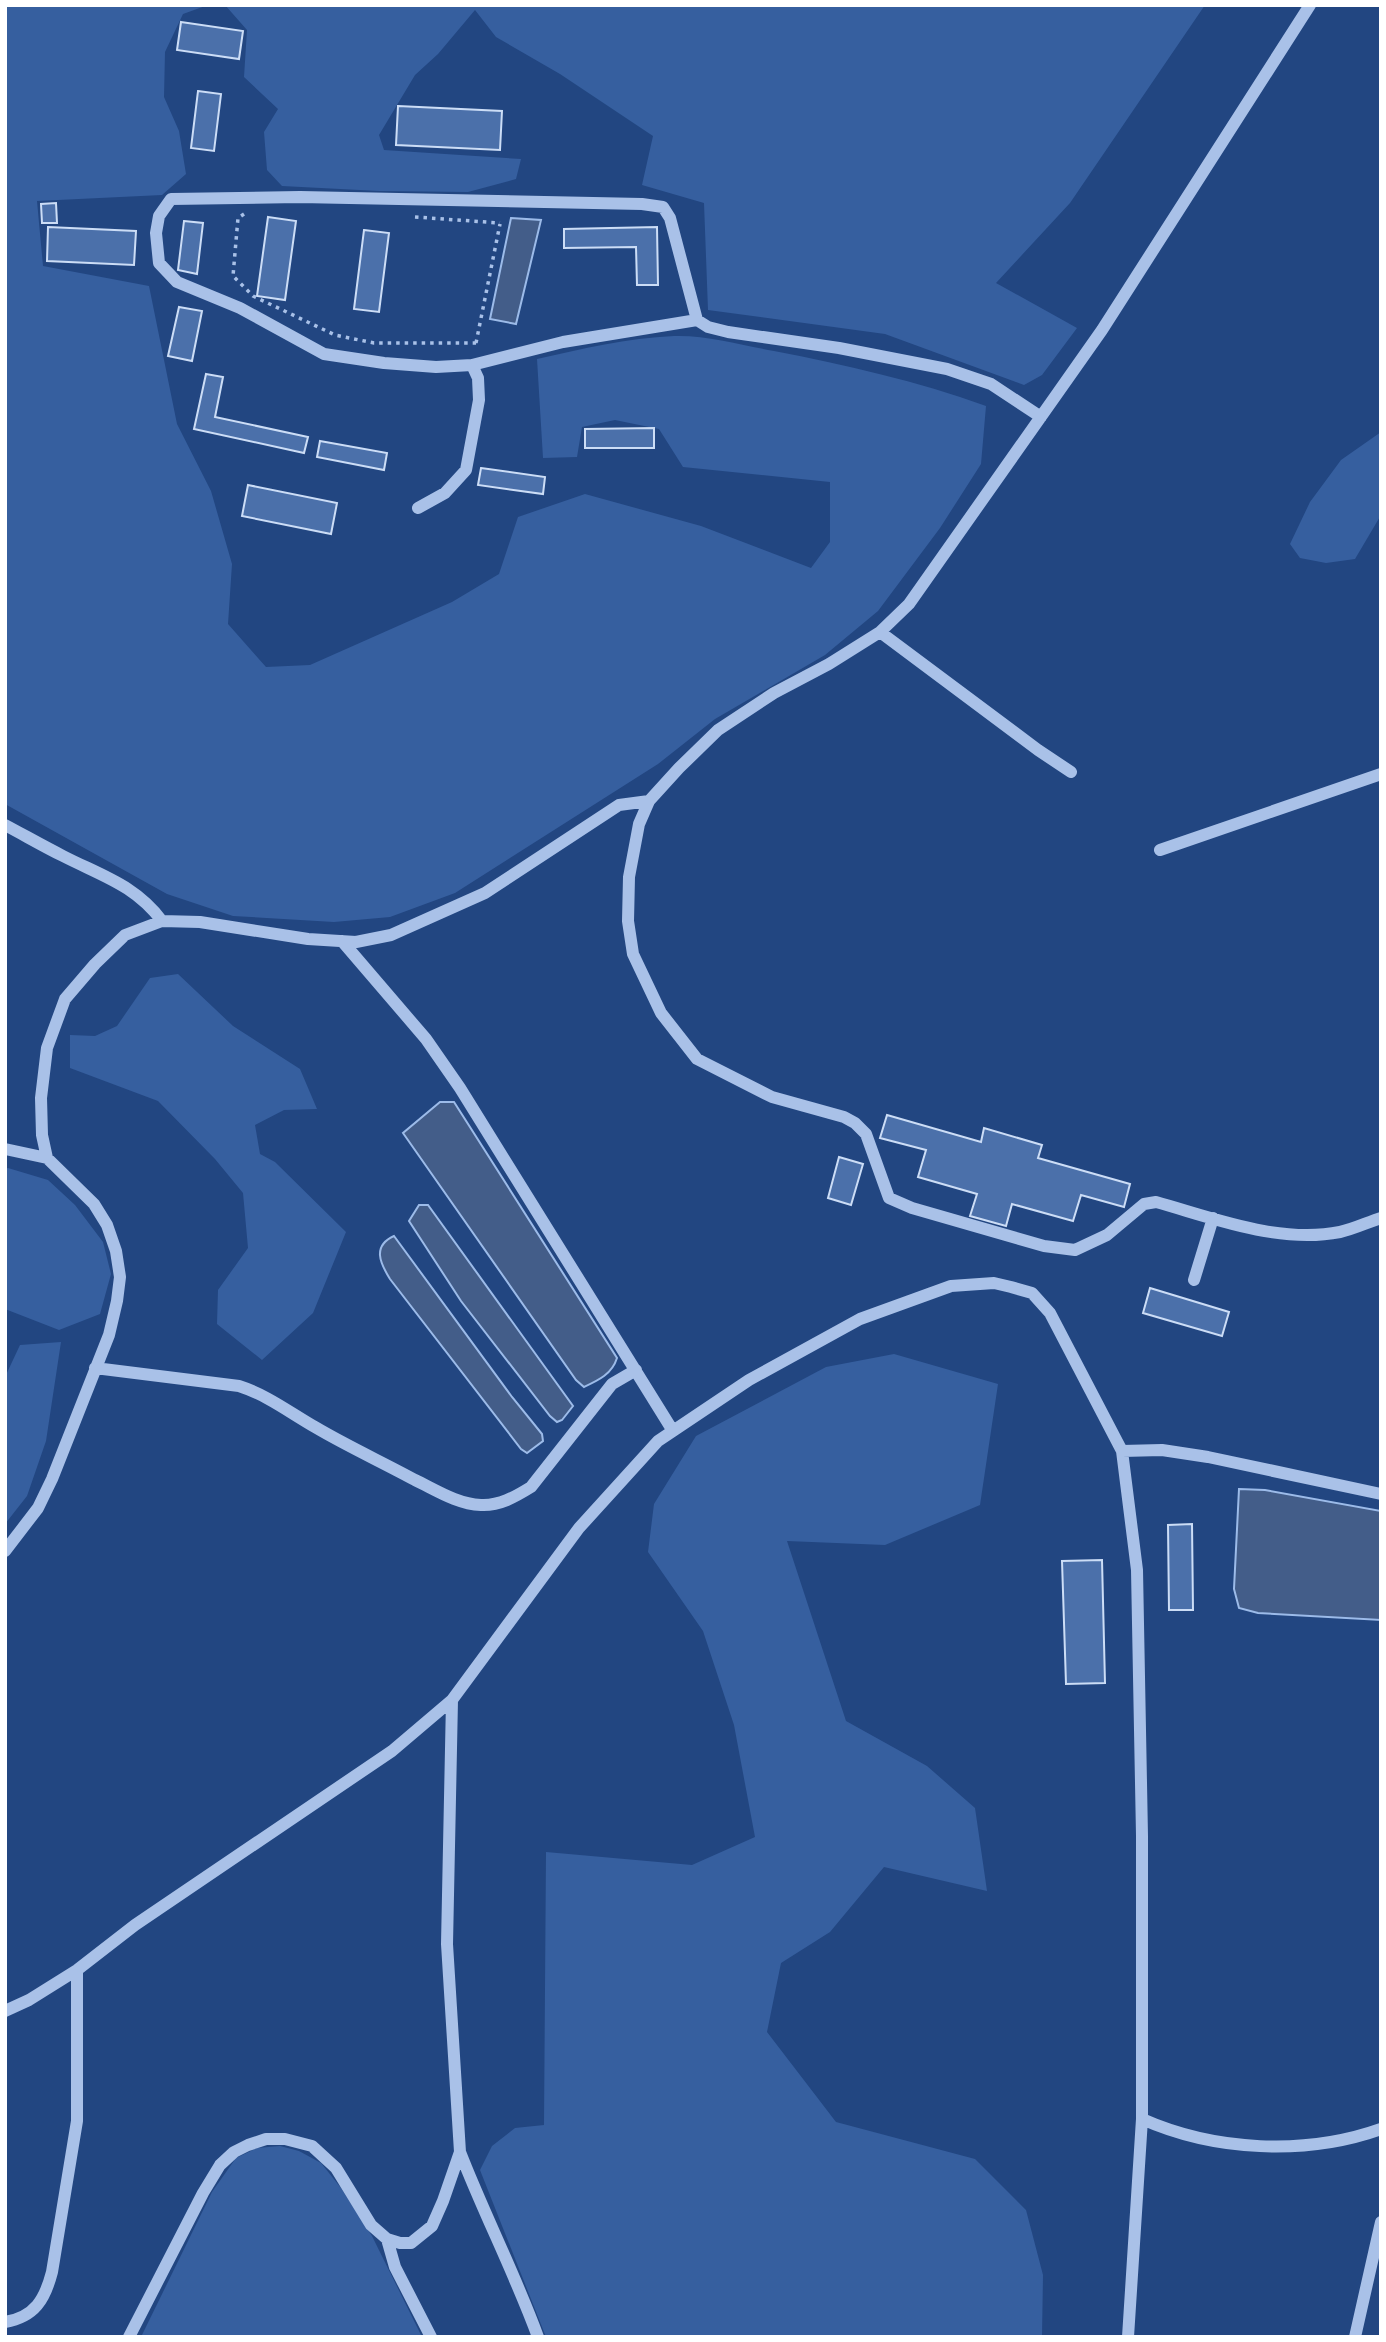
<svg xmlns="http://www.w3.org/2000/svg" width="1386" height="2342" viewBox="0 0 1386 2342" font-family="'PT Sans Narrow',sans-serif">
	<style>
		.green { fill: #365f9f }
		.water { fill: #435d89; stroke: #9cbbe9; stroke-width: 2 }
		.building { fill: #4b70aa; stroke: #ccddf6; stroke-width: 2 }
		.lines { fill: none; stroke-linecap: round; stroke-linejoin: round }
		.path { stroke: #a9c1e8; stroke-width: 3.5; stroke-dasharray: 3.5 5; stroke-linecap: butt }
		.minor { stroke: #a9c1e8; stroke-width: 12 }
	</style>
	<rect width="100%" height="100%" fill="#224681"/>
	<path class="green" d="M5 5H208L183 14 165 52 164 97 179 131 186 174 162 195 37 201 43 266 149 286 177 424 211 491 232 564 228 624 266 667 310 665 452 602 499 574 518 517 585 494 701 526 811 568 830 542V482L683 467 659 429 615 420 582 427 577 457 543 458 537 359C582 349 627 338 674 336 708 335 740 345 774 351 846 365 917 381 986 406L981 464 940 528 878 611 825 655 715 719 658 764 455 893 390 917 334 922 233 916 167 894 5 804Z
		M225 5H1205L1070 203 996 283 1077 328 1042 375 1024 385 885 334 708 310 704 203 642 185 653 136 560 74 496 37 475 10 438 54 415 75 379 135 384 150 521 159 516 179 468 192 379 191 282 186 267 170 264 132 278 109 244 77 247 30Z
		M1381 432V515L1355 559 1326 563 1300 558 1290 544 1310 502 1341 460Z
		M178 974 233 1026 300 1069 317 1109 284 1110 255 1125 260 1154 275 1162 346 1232 313 1313 262 1360 217 1324 218 1290 248 1248 243 1193 215 1159 158 1101 70 1068V1035L95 1036 117 1026 150 978Z
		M8 1168 48 1180 75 1205 103 1242 111 1274 100 1314 59 1330 5 1309V1169Z
		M61 1342 46 1441 27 1496 5 1524V1377L20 1345Z
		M894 1354 998 1384 980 1505 885 1545 787 1541 846 1721 927 1766 975 1808 987 1891 884 1867 830 1932 781 1963 767 2032 836 2122 975 2159 1026 2210 1043 2275 1042 2337H546L480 2170 492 2146 515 2128 544 2125 546 1852 692 1865 755 1837 734 1725 703 1631 648 1552 654 1504 696 1436 826 1367Z
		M280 2146 299 2151 321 2163 341 2188 372 2236 422 2337H141L212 2192 236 2158 257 2148Z"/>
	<path class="water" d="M511 218 541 220 516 324 490 319Z
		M440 1102H454L617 1358C612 1374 599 1380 584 1387L576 1380 403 1133Z
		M419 1205H428L573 1406 562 1420 557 1422 550 1416 461 1301 409 1221Z
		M394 1236 512 1397 542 1434 543 1441 527 1453 521 1449 390 1279C380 1263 372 1246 394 1236Z
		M1239 1489 1265 1490 1381 1511V1620L1258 1613 1239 1608 1234 1589Z"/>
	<path class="building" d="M181 22 243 31 239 59 177 50Z
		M198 91 221 94 214 151 191 148Z
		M398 106 502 111 500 150 396 145Z
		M56 203 57 223H42L41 204Z
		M268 217 296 221 285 300 257 296Z
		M184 221 203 223 197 274 178 270Z
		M48 227 136 231 134 265 47 261Z
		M657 227 658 285H637L636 247 564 248V229Z
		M364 230 389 233 379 312 354 309Z
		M179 307 202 311 192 361 168 356Z
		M206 374 223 377 215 417 308 437 304 453 194 429Z
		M654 428V448H585V429Z
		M320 441 387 453 384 470 317 457Z
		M481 468 545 477 543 494 478 485Z
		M248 485 337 503 331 534 242 516Z
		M887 1115 981 1142 984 1128 1042 1145 1038 1158 1130 1184 1124 1207 1081 1195 1073 1221 1012 1204 1006 1226 970 1216 977 1194 918 1177 926 1150 880 1138Z
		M839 1157 863 1164 851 1205 828 1198Z
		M1150 1288 1229 1312 1222 1336 1143 1313Z
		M1192 1524 1193 1610H1169L1168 1525Z
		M1102 1560 1105 1683 1066 1684 1062 1561Z"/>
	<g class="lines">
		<path class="path" d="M244 214 238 218 233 276 253 296 335 335 374 343H476
			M415 217 500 223
			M476 343 500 224"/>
		<path class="minor" d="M1310 5 1102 330 909 604 880 632 829 664 774 693 718 730 679 768 649 801 639 824 629 877 628 921 633 954 661 1013 697 1059 772 1097 844 1117 855 1123 866 1134 889 1198 912 1208 1044 1246 1075 1250 1107 1235 1144 1204 1156 1202C1214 1218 1279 1244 1340 1232 1354 1229 1368 1222 1381 1218
			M472 365 563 342 697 320
			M418 508 445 493 466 470 479 400 478 378 472 365 436 367 384 363 324 354 240 308 177 282 159 263 156 233 159 216 171 199 300 197 642 204 663 207 670 218 697 320 708 327 728 332 839 348 947 369 991 384 1041 417
			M880 632 1038 750 1071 772
			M5 825C24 835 43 846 63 856 102 876 135 885 162 921
			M1160 850 1381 774
			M342 941 426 1039 460 1088 673 1431
			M5 1149 47 1158
			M1194 1280 1213 1218
			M95 1368 239 1386C267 1395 289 1412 315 1427 347 1446 382 1462 415 1480 436 1490 457 1504 481 1505 499 1506 515 1497 531 1487L612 1384 636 1370
			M1122 1451 1162 1450 1208 1457 1381 1494
			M5 1551 38 1508 52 1479 109 1335 117 1301 120 1277 116 1251 107 1225 94 1204 47 1158 42 1135 41 1098 47 1048 65 999 95 964 125 935 162 921 200 922 308 939 356 942 391 935 485 893 619 805 649 801
			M5 2011 29 2000 77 1970 135 1925 392 1751 452 1700 579 1528 658 1441 749 1380 860 1319 951 1286 994 1283 1011 1287 1032 1293 1050 1313 1122 1451 1137 1570 1142 1836V2119L1128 2337
			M1142 2119C1214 2151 1305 2156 1381 2129
			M460 2152C484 2214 515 2274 538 2337
			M387 2239 395 2267 431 2337
			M5 2322C35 2317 45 2299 52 2272L77 2121V1970
			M129 2337 203 2193 220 2165 234 2152 248 2145 266 2139H285L312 2146 336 2168 371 2225 387 2239 400 2243H411L432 2226 443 2201 460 2152 447 1944 452 1700
			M1355 2337 1381 2222"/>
	</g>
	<rect width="1386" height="2342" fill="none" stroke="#ffffff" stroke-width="14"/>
</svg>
